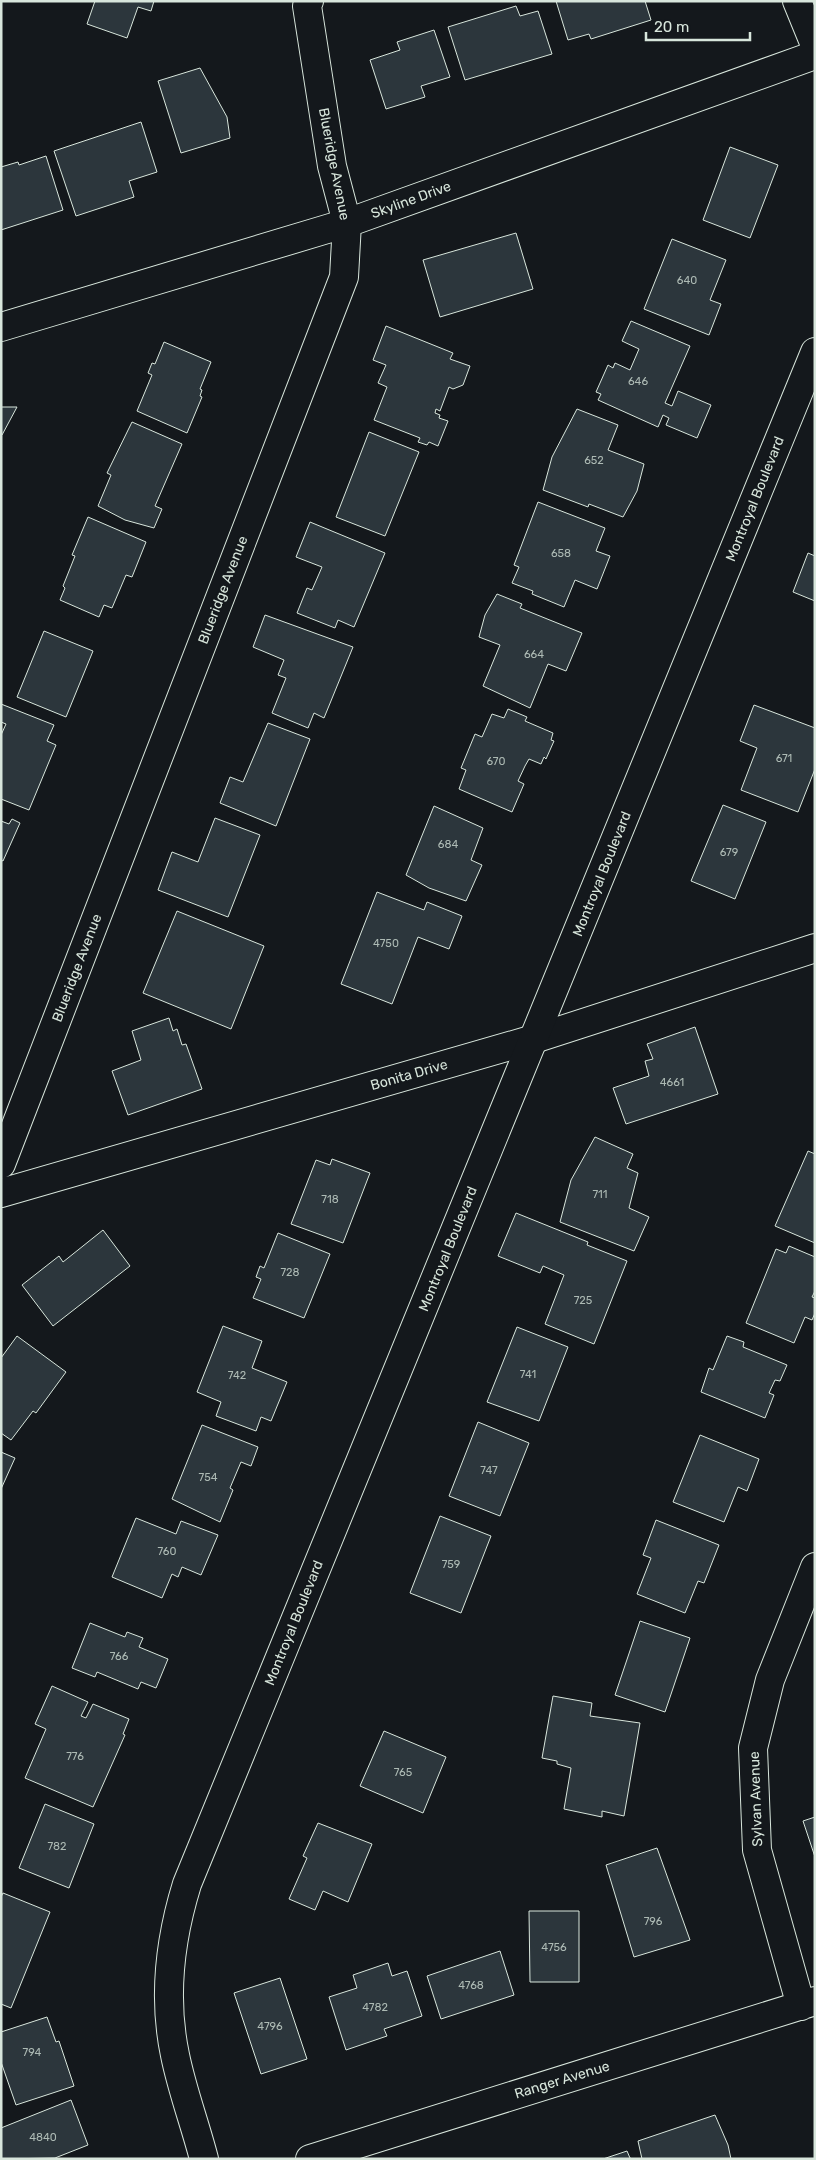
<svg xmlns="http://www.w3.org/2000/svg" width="816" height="2160" viewBox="0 0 816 2160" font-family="Rubik,sans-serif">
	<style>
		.building { fill: #2c363c; stroke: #d8e6dc }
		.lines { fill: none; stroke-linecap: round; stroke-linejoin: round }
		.minor-casing { stroke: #d8e6dc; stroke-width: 30 }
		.tertiary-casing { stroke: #d8e6dc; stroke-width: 30 }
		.minor { stroke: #14181c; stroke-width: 28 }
		.tertiary { stroke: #14181c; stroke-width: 28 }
		.labels { text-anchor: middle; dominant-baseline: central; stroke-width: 4; stroke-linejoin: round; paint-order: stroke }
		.number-label { font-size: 11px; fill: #adbab4 }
		.street-label { font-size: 14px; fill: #d8e6dc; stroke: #14181c }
	</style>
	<rect width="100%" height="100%" fill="#14181c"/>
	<path class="building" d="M95 1H154L151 11 138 7 127 38 87 24Z
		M556 1H645L651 20 591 39 589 34 568 40Z
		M516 6 520 16 538 11 552 54 465 80 448 27Z
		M434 30 450 77 421 86 425 97 386 109 370 60 400 50 397 42Z
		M200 68 227 117 230 138 181 153 158 81Z
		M141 122 157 172 129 181 134 197 76 216 54 151Z
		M730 147 778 165 750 238 703 220Z
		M46 156 63 210 1 230V167L18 162 19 165Z
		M516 233 533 289 440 317 423 260Z
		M672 239 726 260 710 300 721 304 709 335 644 309Z
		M631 321 690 346 665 403 672 406 678 391 711 405 697 438 666 425 669 418 663 415 658 427 598 400 601 394 596 392 608 365 613 368 615 363 630 370 639 349 622 341Z
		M386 326 453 353 450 359 470 366 463 385 453 389 449 387 440 411 436 409 435 413 440 415 439 418 448 421 438 446 429 442 427 445 418 442 420 438 374 420 387 387 378 383 386 365 373 360Z
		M164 342 211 362 200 389 202 390 200 396 202 397 187 433 137 411 152 375 148 373 152 363 155 364Z
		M1 407H17L2 435H1Z
		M577 409 618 425 608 450 644 464 637 491 623 517 589 504 588 507 543 490 552 457Z
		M132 422 182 444 155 506 162 509 154 528 125 520 98 506 111 475 107 473Z
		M369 432 419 452 385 536 336 517Z
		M538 502 605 528 596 551 610 556 597 589 575 580 564 607 532 594 533 591 512 583 519 567 514 565Z
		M88 517 146 542 132 577 126 575 112 608 104 605 99 617 60 600 65 588 63 586 75 556 72 555Z
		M310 522 385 553 354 627 338 620 335 628 297 613 307 588 312 590 322 567 296 557Z
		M808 553 815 556V601L793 592Z
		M497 594 522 604 520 608 582 633 566 671 548 664 530 708 483 686 500 645 479 637 485 615Z
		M265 615 353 647 324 718 314 713 308 728 272 713 286 678 278 675 284 660 253 647Z
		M44 631 93 651 66 717 17 697Z
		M1 704 54 725 47 741 56 745 29 810 1 799V735L6 724 1 722Z
		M754 705 815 728V769L798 812 741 790 757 748 740 741Z
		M508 709 527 717 525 721 553 733 551 740 554 741 546 759 544 757 541 764 529 759 525 766 518 781 524 784 512 812 459 789 466 770 461 768 475 734 482 737 492 714 504 718Z
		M268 723 310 739 276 826 220 803 230 777 243 782Z
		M723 805 766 822 735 899 691 881Z
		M434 806 483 828 471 860 482 865 466 901 429 888 406 875Z
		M215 818 260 835 228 917 158 890 172 852 198 862Z
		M12 819 20 823 3 861 1 860V821L9 824Z
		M377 892 424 910 427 902 462 916 449 949 418 937 392 1004 341 984Z
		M177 911 264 946 231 1029 143 993Z
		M169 1018 173 1031 177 1029 182 1045 186 1044 202 1089 128 1115 112 1071 141 1060 132 1031Z
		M695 1027 718 1094 626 1124 613 1088 649 1076 645 1061 653 1059 647 1044Z
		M595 1137 633 1154 627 1168 638 1173 629 1208 649 1217 634 1251 560 1222 571 1180Z
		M808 1151 815 1154V1243L775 1226Z
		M332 1159 370 1173 343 1243 291 1224 316 1160 330 1165Z
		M516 1213 588 1242 587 1245 627 1261 594 1344 545 1324 564 1275 543 1266 540 1273 498 1256Z
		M103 1230 130 1266 53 1326 22 1285 59 1256 63 1262Z
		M278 1233 330 1254 304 1318 253 1298 261 1279 256 1277 260 1266 264 1268Z
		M789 1246 815 1257V1291L812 1297 815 1298V1313L812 1320 805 1317 794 1343 746 1323 776 1249 786 1253Z
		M223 1326 262 1341 252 1368 287 1382 271 1421 261 1417 256 1431 216 1416 221 1402 197 1392Z
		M517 1327 568 1347 539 1421 487 1402Z
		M17 1336 66 1372 36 1413 33 1411 11 1440 1 1433V1358Z
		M727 1336 744 1342 743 1347 787 1365 780 1381 775 1380 769 1393 774 1395 765 1418 701 1392 709 1368 713 1370Z
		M478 1422 529 1443 500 1516 449 1496Z
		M202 1425 258 1447 251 1466 241 1462 230 1488 233 1490 220 1522 172 1499Z
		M700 1435 759 1459 747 1491 738 1487 724 1522 673 1502Z
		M1 1452 15 1458 1 1489Z
		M440 1516 491 1536 461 1613 410 1593Z
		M136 1518 176 1534 181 1521 218 1535 201 1575 182 1567 178 1577 172 1574 162 1598 112 1577Z
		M656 1520 719 1545 704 1583 698 1581 685 1613 637 1594 651 1558 643 1555Z
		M640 1621 690 1638 665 1712 615 1695Z
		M90 1623 125 1637 127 1632 143 1638 139 1647 168 1659 156 1688 141 1682 138 1689 97 1672 95 1677 72 1668Z
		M52 1686 88 1702 81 1716 86 1718 93 1704 129 1719 123 1734 125 1735 93 1807 25 1778 46 1729 35 1724Z
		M553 1696 592 1703 590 1716 640 1723 624 1816 602 1811V1817L564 1809 571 1768 557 1764V1761L542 1758Z
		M384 1731 446 1757 423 1813 360 1786Z
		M45 1804 94 1824 69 1888 19 1868Z
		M815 1817V1857L803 1821Z
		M318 1823 372 1844 348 1902 323 1891 315 1910 289 1899 307 1858 303 1856Z
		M657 1848 690 1940 634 1957 606 1865Z
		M3 1893 50 1912 11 2008 1 2004V1897Z
		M529 1911H579V1982H530Z
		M500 1951 514 1995 441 2019 427 1976Z
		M388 1963 392 1976 407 1971 422 2016 384 2029 387 2036 346 2050 329 1997 357 1988 353 1975Z
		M280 1978 307 2059 261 2074 234 1993Z
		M47 2017 56 2042 59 2041 74 2086 16 2105 1 2062V2032Z
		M71 2100 88 2145 55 2158 1 2159V2128Z
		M715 2115 728 2145 731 2159H642L638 2141Z
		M627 2151 630 2158 632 2159H603Z"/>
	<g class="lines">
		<g class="minor-casing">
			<path id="minor" d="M797 1 815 45
				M1 327 347 223 815 55
				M1 1164 344 277 347 223 332 166 307 6 309 1
				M1 1193 534 1039 815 948
				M801 2006 757 1850 753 1748 770 1680 815 1567
				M310 2159 815 2001"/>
		</g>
		<g class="tertiary-casing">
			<path id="tertiary" d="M204 2159C195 2124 182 2090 175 2055 163 1998 170 1939 187 1884L815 352"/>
		</g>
		<use href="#minor" class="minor"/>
		<use href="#tertiary" class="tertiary"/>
	</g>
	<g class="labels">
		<g class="number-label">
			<text x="687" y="280">640</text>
			<text x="638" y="381">646</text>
			<text x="594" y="460">652</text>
			<text x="561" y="553">658</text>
			<text x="534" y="654">664</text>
			<text x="784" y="758">671</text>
			<text x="496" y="761">670</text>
			<text x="448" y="844">684</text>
			<text x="729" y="852">679</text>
			<text x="386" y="943">4750</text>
			<text x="672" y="1082">4661</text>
			<text x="600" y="1194">711</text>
			<text x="330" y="1199">718</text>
			<text x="290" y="1272">728</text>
			<text x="583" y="1300">725</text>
			<text x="528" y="1374">741</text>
			<text x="237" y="1375">742</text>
			<text x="489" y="1470">747</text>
			<text x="208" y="1477">754</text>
			<text x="167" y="1551">760</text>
			<text x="451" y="1564">759</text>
			<text x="119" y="1656">766</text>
			<text x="75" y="1756">776</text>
			<text x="403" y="1772">765</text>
			<text x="57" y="1846">782</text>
			<text x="653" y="1921">796</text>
			<text x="554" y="1947">4756</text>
			<text x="471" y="1985">4768</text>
			<text x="375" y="2007">4782</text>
			<text x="270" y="2026">4796</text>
			<text x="32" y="2052">794</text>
			<text x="43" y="2137">4840</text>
		</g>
		<g class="street-label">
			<text transform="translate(334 164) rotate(79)">Blueridge Avenue</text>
			<text transform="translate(411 200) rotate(-20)">Skyline Drive</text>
			<text transform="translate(755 499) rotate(-68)">Montroyal Boulevard</text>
			<text transform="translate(223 590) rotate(-69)">Blueridge Avenue</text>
			<text transform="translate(602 874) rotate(-68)">Montroyal Boulevard</text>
			<text transform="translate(77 968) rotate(-69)">Blueridge Avenue</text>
			<text transform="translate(409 1075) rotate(-16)">Bonita Drive</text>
			<text transform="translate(448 1249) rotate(-68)">Montroyal Boulevard</text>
			<text transform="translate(294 1623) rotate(-68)">Montroyal Boulevard</text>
			<text transform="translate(756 1799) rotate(-92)">Sylvan Avenue</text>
			<text transform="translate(562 2080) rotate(-17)">Ranger Avenue</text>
		</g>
	</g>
	<rect width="816" height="2160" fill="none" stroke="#d8e6dc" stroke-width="5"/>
	<path d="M646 32v8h104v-8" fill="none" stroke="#d8e6dc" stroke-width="2.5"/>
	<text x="654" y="32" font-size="15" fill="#d8e6dc" stroke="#14181c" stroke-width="4" paint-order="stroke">20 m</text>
</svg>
